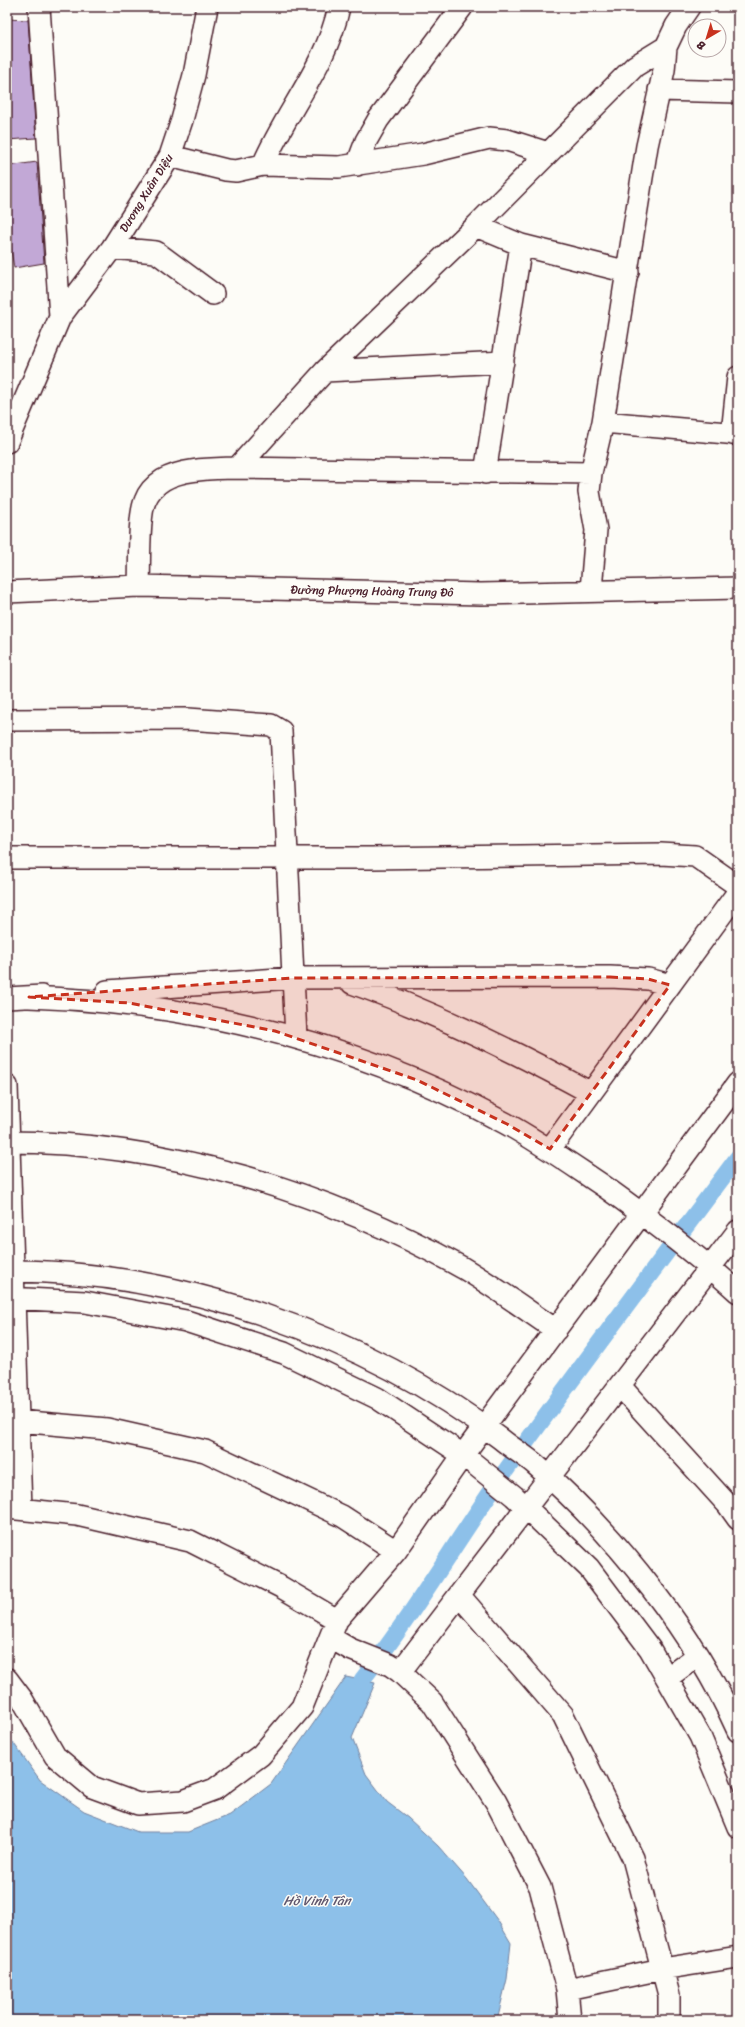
<svg xmlns="http://www.w3.org/2000/svg" width="745" height="2027" viewBox="0 0 745 2027" font-family="Sriracha,sans-serif">
	<style>
		.water { fill: #8dc0e9; stroke: #72809d }
		.lines { fill: none; stroke-linecap: round; stroke-linejoin: round }
		.canal { stroke: #8dc0e9; stroke-width: 17 }
		.building { fill: #c2a8d6; stroke: #4a1f2b }
		.minor-casing { stroke: #4a1f2b; stroke-width: 24 }
		.minor { stroke: #fdfcf7; stroke-width: 21 }
		.marked { fill: #c8321e; fill-opacity: 0.2; stroke: #c8321e; stroke-width: 3; stroke-dasharray: 8 5; stroke-linejoin: round }
		.labels { text-anchor: middle; dominant-baseline: central; stroke-width: 3; stroke-linejoin: round; paint-order: stroke }
		.street-label { font-size: 12px; fill: #4a1f2b; stroke: #fdfcf7 }
		.water-label { font-size: 13px; font-style: italic; fill: #61576e; stroke: #fdfcf7 }
	</style>
	<rect width="100%" height="100%" fill="#fdfcf7"/>
	<filter id="ink" filterUnits="userSpaceOnUse"><feTurbulence type="fractalNoise" baseFrequency=".025" numOctaves="2"/><feDisplacementMap in="SourceGraphic" scale="8" xChannelSelector="R" yChannelSelector="G"/><feConvolveMatrix kernelMatrix="1 2 1 2 8 2 1 2 1" color-interpolation-filters="sRGB"/></filter>
	<g filter="url(#ink)">
		<path class="water" d="M346 1677 375 1683 352 1738 366 1774 387 1802 408 1818 438 1846 467 1879 498 1921 511 1943 507 1979 497 2020H7V1734L40 1780 84 1811 138 1832H188L230 1815 271 1784Z"/>
		<g class="lines">
			<path class="canal" d="M362 1680C412 1616 453 1546 499 1480 577 1371 658 1264 738 1157"/>
		</g>
		<path class="building" d="M7 19 28 20 36 138 7 140Z
			M37 162 44 263 14 268 7 226 8 166Z"/>
		<g class="lines">
			<g class="minor-casing">
				<path id="minor" d="M659 90 738 92
					M170 156 226 170 236 171 263 165 339 167 423 154 489 138 507 140 548 153
					M263 165C286 111 327 65 339 7
					M357 165 366 141 378 120 462 7
					M476 226 521 245 628 272
					M112 248 156 252 213 294
					M60 317 112 248 170 156 182 120 194 75 207 7
					M325 371 503 362
					M603 422 738 434
					M732 434 738 377
					M7 442 60 317 39 7
					M237 468 325 371 476 226 635 66 666 47
					M485 473 521 245
					M139 586C140 566 138 517 145 501 148 493 155 485 163 480 183 468 214 469 237 468L591 473
					M591 590 596 530 589 492 591 473 603 422 647 146 664 70 666 47 676 26 689 7
					M7 592 139 586 481 594 738 588
					M7 720 188 719 271 725 281 731 296 1037
					M7 858H371L661 854 695 856 738 886
					M352 983C434 1012 514 1051 591 1093
					M107 991 293 978 610 977 648 979 670 985
					M29 997C198 1003 356 1042 505 1123 540 1142 572 1165 605 1187 651 1220 696 1254 738 1292
					M7 998 42 996
					M7 1086 21 1509
					M7 1142C165 1142 325 1191 463 1268 495 1287 525 1309 556 1330
					M550 1149 738 892
					M7 1271C177 1270 366 1336 501 1439 513 1449 526 1456 537 1466 618 1537 694 1633 738 1731
					M7 1298 85 1302 186 1321 284 1353 377 1398 463 1455 514 1496 589 1568 650 1649 700 1736 738 1827
					M620 1386 728 1505 738 1519
					M7 1420 107 1429 205 1451 342 1516 396 1551
					M7 1508 77 1515 190 1541 281 1587 337 1620 396 1551 463 1455 738 1083
					M459 1595 563 1715 633 1858 669 1995V2020
					M331 1638 350 1649 390 1665 400 1672 432 1702 496 1802 540 1887 567 1989 570 2020
					M400 1672 738 1231
					M667 1678 697 1656
					M7 1679 22 1699 55 1756 92 1787 138 1804 183 1801 215 1789 261 1755 302 1707 337 1620
					M567 1989 662 1969 738 1957"/>
			</g>
			<use href="#minor" class="minor"/>
		</g>
	</g>
	<path class="marked" d="M610 977 648 979 670 985 550 1149 507 1124 417 1080 275 1031 129 1003 29 997 293 978Z"/>
	<g class="labels">
		<g class="street-label">
			<text transform="translate(146 193) rotate(-58)">Dương Xuân Diệu</text>
			<text transform="translate(372 591) rotate(1)">Đường Phượng Hoàng Trung Đô</text>
		</g>
		<g class="water-label">
			<text x="317" y="1900">Hồ Vinh Tân</text>
		</g>
	</g>
	<rect width="745" height="2027" fill="none" stroke="#fdfcf7" stroke-width="24"/>
	<rect x="12" y="12" width="721" height="2003" fill="none" stroke="#4a1f2b" stroke-width="1.5" filter="url(#ink)"/>
	<g transform="translate(707 38) rotate(218)"><circle r="19" fill="#fdfcf7" stroke="#b5a4a5"/>
	<path d="M0-3L7 15L0 10L-7 15Z" fill="#c8321e"/>
	<text y="-6" font-size="11" font-weight="bold" text-anchor="middle" fill="#4a1f2b">B</text>
	</g>
</svg>
